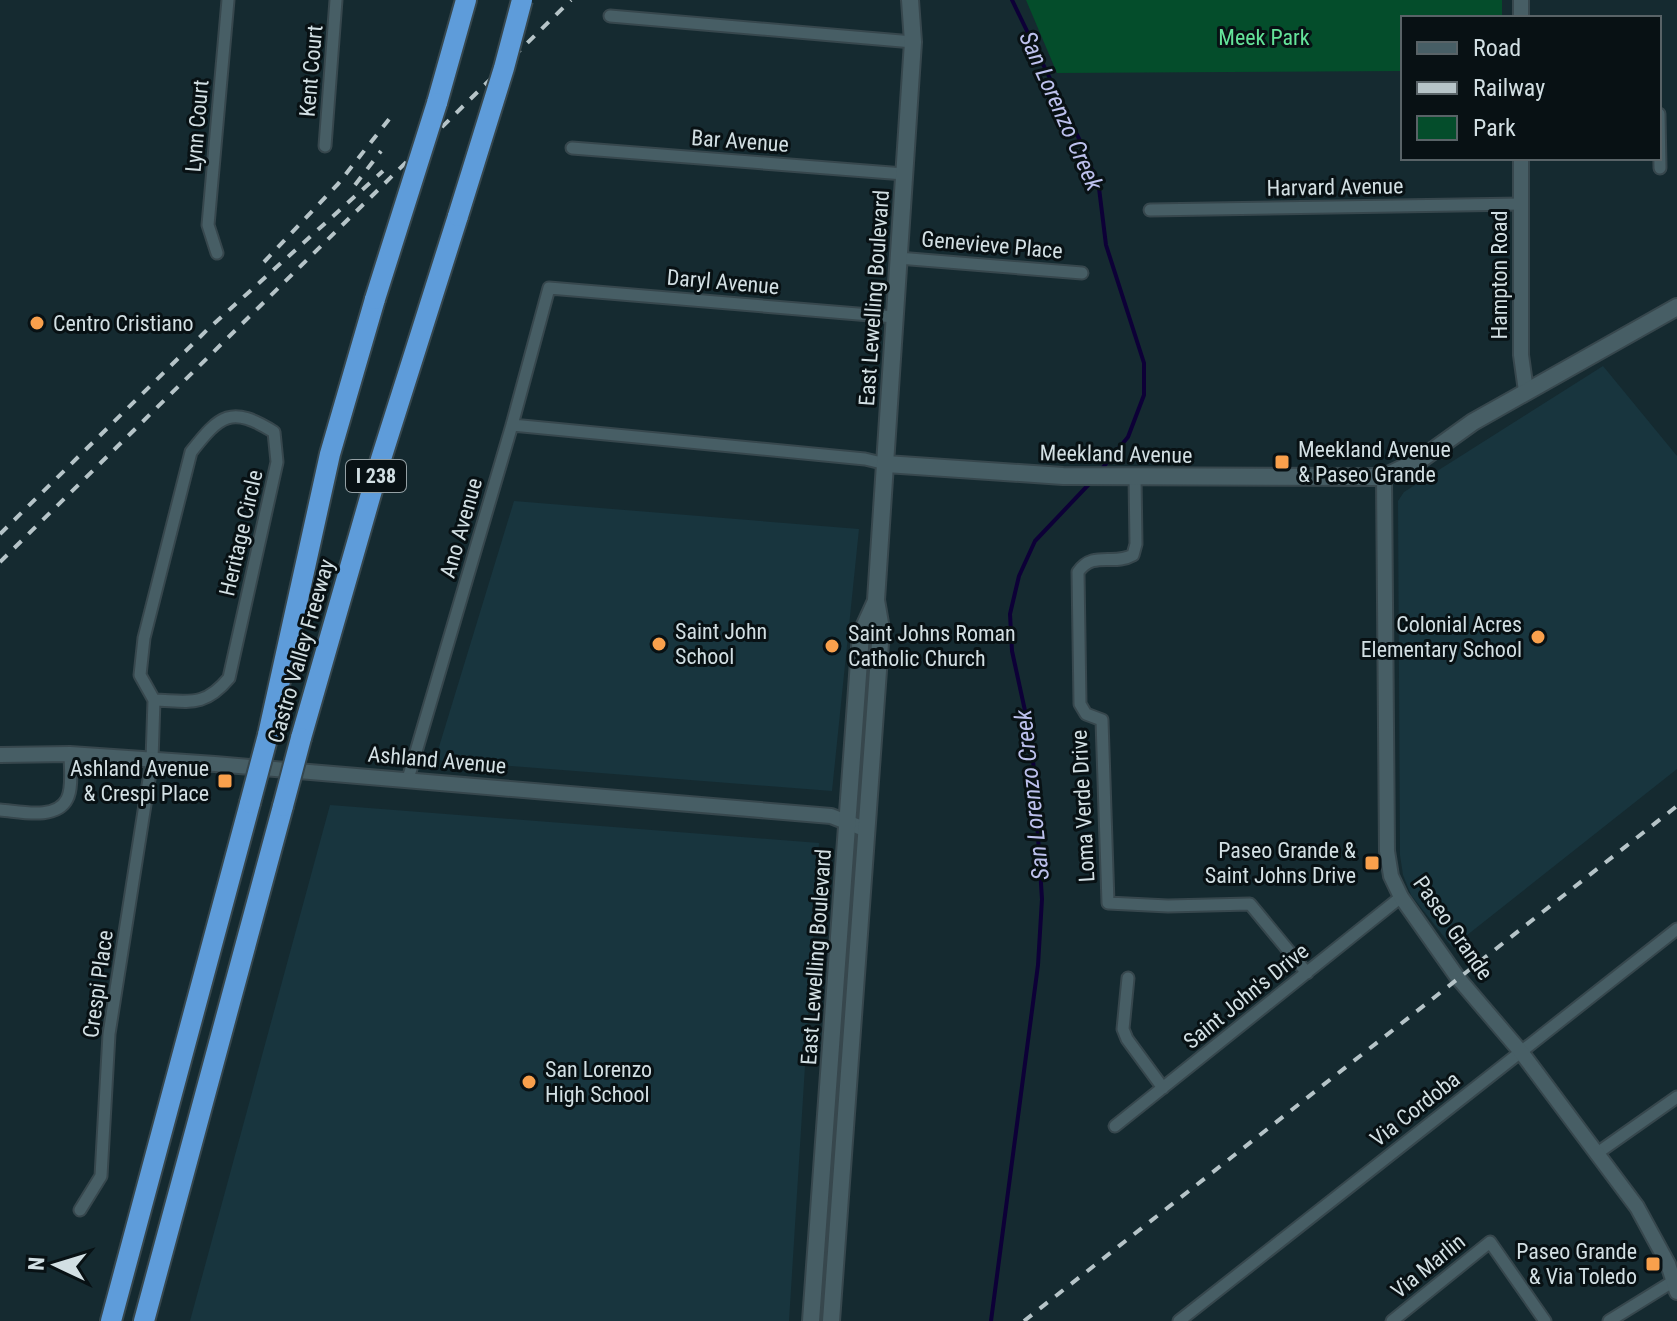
<svg xmlns="http://www.w3.org/2000/svg" width="1677" height="1321" viewBox="0 0 1677 1321" font-family="'Roboto Condensed',sans-serif">
	<style>
		.built { fill: #18353e }
		.green { fill: #044d2b }
		.lines { fill: none; stroke-linecap: round; stroke-linejoin: round }
		.stream { stroke: #0d0037; stroke-width: 4 }
		.minor-casing { stroke: #37474d; stroke-width: 15 }
		.tertiary-casing { stroke: #37474d; stroke-width: 18 }
		.secondary-casing { stroke: #37474d; stroke-width: 20 }
		.motorway-casing { stroke: #37474d; stroke-width: 24 }
		.minor { stroke: #475e65; stroke-width: 11 }
		.tertiary { stroke: #475e65; stroke-width: 14 }
		.secondary { stroke: #475e65; stroke-width: 16 }
		.motorway { stroke: #5e9cda; stroke-width: 20 }
		.rail { stroke: #b6c4c8; stroke-width: 4; stroke-dasharray: 10 10; stroke-linecap: butt }
		.motorway-bridge-casing { stroke: #37474d; stroke-width: 24; stroke-linecap: butt }
		.motorway-bridge { stroke: #5e9cda; stroke-width: 20 }
		.poi-dot { fill: #f9a04c; stroke: #081114; stroke-width: 3 }
		.labels { text-anchor: middle; dominant-baseline: central; stroke-width: 6; stroke-linejoin: round; paint-order: stroke }
		.shield { fill: #081114; stroke: #95a1a5; stroke-width: 2 }
		.shield-label { font-size: 20px; font-weight: bold; fill: #d2dfe3 }
		.park-label { font-size: 22px; fill: #64e49a; stroke: #081114 }
		.street-label { font-size: 22px; fill: #d2dfe3; stroke: #081114 }
		.poi-label { font-size: 22px; fill: #d2dfe3; stroke: #081114; text-anchor: start }
		.water-label { font-size: 24px; font-style: italic; fill: #bdc1ed; stroke: #081114 }
	</style>
	<rect width="100%" height="100%" fill="#152a30"/>
	<path class="built" d="M1603 366 1677 456V769L1452 947 1411 895 1403 875 1400 855 1398 501 1404 492Z
		M514 501 859 529 832 791 435 760Z
		M330 805 819 843 789 1321H190Z"/>
	<path class="green" d="M1026 0H1502V18H1403V71L1057 73Z"/>
	<g class="lines">
		<path class="stream" d="M1012 0 1084 149 1099 188 1106 245 1144 363V395L1128 437 1100 471
			M991 1321 1038 965 1042 899 1032 743 1012 651 1010 614 1019 576 1035 541 1092 481"/>
		<g class="minor-casing">
			<path id="minor" d="M610 16 913 42
				M1659 114 1660 168
				M325 146 336 0
				M572 148 904 174
				M1150 210 1521 204
				M217 253 208 225 228 0
				M898 258 1082 273
				M512 425 865 459 886 464
				M1135 477 1136 544 1133 555C1114 566 1093 550 1078 572L1080 704 1086 714 1102 720 1108 903 1168 906 1250 904 1307 973
				M408 779 512 425 549 288 894 317
				M0 810C18 811 56 821 67 799 73 788 70 767 70 754
				M1128 978 1123 1029 1127 1039 1163 1088
				M1115 1126 1401 897
				M1596 1154 1677 1097
				M80 1210 101 1176 109 1034 152 760 154 700 140 675 144 638 191 452C220 415 231 405 274 432L277 462 229 678C204 708 189 701 154 700
				M1179 1321 1677 929
				M1392 1321 1490 1242 1545 1321
				M1609 1321 1677 1279"/>
		</g>
		<g class="tertiary-casing">
			<path id="tertiary" d="M1521 0V18
				M1521 158V355L1526 391
				M1384 477 1387 851 1391 876 1401 897 1458 978 1521 1052 1637 1207 1668 1264 1677 1292
				M0 755 70 754 215 764 831 816 867 830"/>
		</g>
		<g class="secondary-casing">
			<path id="secondary" d="M886 464 1063 476 1384 477 1420 460 1473 422 1677 307
				M811 1321 861 634 876 601
				M831 1321 881 629 876 600 913 42 910 0"/>
		</g>
		<g class="motorway-casing">
			<path id="motorway" d="M437 103 466 0
				M268 735 330 454 375 299
				M301 738 381 459 458 216
				M111 1321 250 803
				M144 1321 283 806"/>
		</g>
		<use href="#minor" class="minor"/>
		<use href="#tertiary" class="tertiary"/>
		<use href="#secondary" class="secondary"/>
		<use href="#motorway" class="motorway"/>
		<path class="rail" d="M355 185 381 151
			M264 262 338 184 390 118
			M0 534 208 329 383 171
			M0 562 571 0
			M1024 1321 1677 806"/>
		<g class="motorway-bridge-casing">
			<path id="motorway-bridge" d="M458 216 504 68 522 0
				M375 299 437 103
				M250 803 268 735
				M283 806 301 738"/>
		</g>
		<use href="#motorway-bridge" class="motorway-bridge"/>
	</g>
	<g class="poi-dot">
		<circle cx="37" cy="323" r="8"/>
		<rect x="1274" y="454" width="16" height="16" rx="4"/>
		<circle cx="1538" cy="637" r="8"/>
		<circle cx="659" cy="644" r="8"/>
		<circle cx="832" cy="646" r="8"/>
		<rect x="217" y="773" width="16" height="16" rx="4"/>
		<rect x="1364" y="855" width="16" height="16" rx="4"/>
		<circle cx="529" cy="1082" r="8"/>
		<rect x="1645" y="1256" width="16" height="16" rx="4"/>
	</g>
	<g class="labels">
		<rect class="shield" x="346" y="460" width="60" height="32" rx="6"/>
		<g class="shield-label">
			<text x="376" y="476">I 238</text>
		</g>
		<g class="park-label">
			<text x="1264" y="37">Meek Park</text>
		</g>
		<g class="street-label">
			<text transform="translate(311 71) rotate(-85)">Kent Court</text>
			<text transform="translate(197 126) rotate(-85)">Lynn Court</text>
			<text transform="translate(740 141) rotate(4)">Bar Avenue</text>
			<text transform="translate(1335 187) rotate(-1)">Harvard Avenue</text>
			<text transform="translate(992 245) rotate(5)">Genevieve Place</text>
			<text transform="translate(1499 275) rotate(-90)">Hampton Road</text>
			<text transform="translate(723 282) rotate(5)">Daryl Avenue</text>
			<text transform="translate(874 298) rotate(-86)">East Lewelling Boulevard</text>
			<text transform="translate(1116 454) rotate(1)">Meekland Avenue</text>
			<text transform="translate(461 528) rotate(-74)">Ano Avenue</text>
			<text transform="translate(241 533) rotate(-77)">Heritage Circle</text>
			<text transform="translate(301 651) rotate(-74)">Castro Valley Freeway</text>
			<text transform="translate(437 760) rotate(5)">Ashland Avenue</text>
			<text transform="translate(1083 806) rotate(-93)">Loma Verde Drive</text>
			<text transform="translate(1453 928) rotate(55)">Paseo Grande</text>
			<text transform="translate(816 957) rotate(-86)">East Lewelling Boulevard</text>
			<text transform="translate(98 984) rotate(-82)">Crespi Place</text>
			<text transform="translate(1246 996) rotate(-39)">Saint John's Drive</text>
			<text transform="translate(1415 1109) rotate(-38)">Via Cordoba</text>
			<text transform="translate(1428 1266) rotate(-39)">Via Marlin</text>
		</g>
		<g class="poi-label">
			<text x="53" y="323">Centro Cristiano</text>
			<text x="1298" y="449">Meekland Avenue<tspan x="1298" dy="25">&amp; Paseo Grande</tspan></text>
			<text x="1522" y="624" text-anchor="end">Colonial Acres<tspan x="1522" dy="25">Elementary School</tspan></text>
			<text x="675" y="631">Saint John<tspan x="675" dy="25">School</tspan></text>
			<text x="848" y="633">Saint Johns Roman<tspan x="848" dy="25">Catholic Church</tspan></text>
			<text x="209" y="768" text-anchor="end">Ashland Avenue<tspan x="209" dy="25">&amp; Crespi Place</tspan></text>
			<text x="1356" y="850" text-anchor="end">Paseo Grande &amp;<tspan x="1356" dy="25">Saint Johns Drive</tspan></text>
			<text x="545" y="1069">San Lorenzo<tspan x="545" dy="25">High School</tspan></text>
			<text x="1637" y="1251" text-anchor="end">Paseo Grande<tspan x="1637" dy="25">&amp; Via Toledo</tspan></text>
		</g>
		<g class="water-label">
			<text transform="translate(1061 111) rotate(66)">San Lorenzo Creek</text>
			<text transform="translate(1032 795) rotate(-96)">San Lorenzo Creek</text>
		</g>
	</g>
	<rect x="1401" y="16" width="260" height="144" fill="#081114" stroke="#596367" stroke-width="2"/>
	<rect x="1417" y="42" width="40" height="12" fill="#475e65" stroke="#596367" stroke-width="2"/>
	<text x="1473" y="56" font-size="24" fill="#d2dfe3">Road</text>
	<rect x="1417" y="82" width="40" height="12" fill="#b6c4c8" stroke="#596367" stroke-width="2"/>
	<text x="1473" y="96" font-size="24" fill="#d2dfe3">Railway</text>
	<rect x="1417" y="116" width="40" height="24" fill="#044d2b" stroke="#596367" stroke-width="2"/>
	<text x="1473" y="136" font-size="24" fill="#d2dfe3">Park</text>
	<g transform="translate(56 1265) rotate(274)" stroke="#081114" stroke-width="6" paint-order="stroke">
	<path d="M0-6L14 30L0 20L-14 30Z" fill="#d2dfe3"/>
	<text y="-12" font-size="22" font-weight="bold" text-anchor="middle" fill="#d2dfe3">N</text>
	</g>
</svg>
